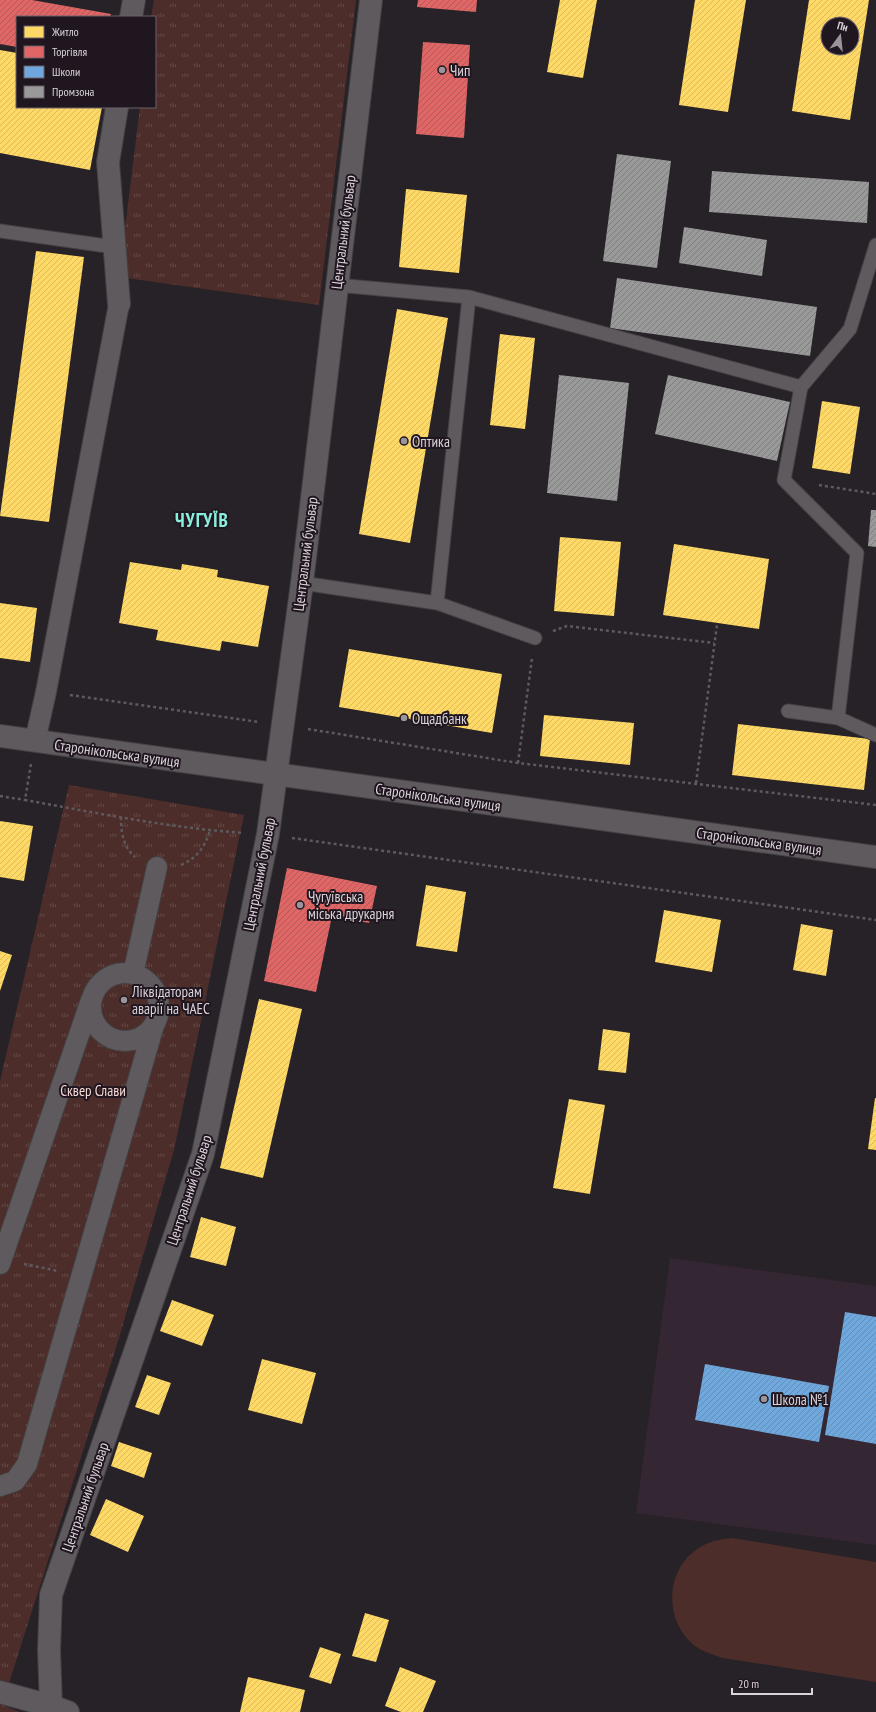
<svg xmlns="http://www.w3.org/2000/svg" width="876" height="1712" viewBox="0 0 876 1712" font-family="'PT Sans Narrow',sans-serif">
	<style>
		.built { fill: #342633 }
		.green { fill: #4c2d2a }
		.park { fill: url(#park-tufts) }
		.homes { fill: url(#homes-hatch); fill-rule: evenodd }
		.shops { fill: url(#shops-hatch) }
		.schools { fill: url(#schools-hatch) }
		.industry { fill: url(#industry-hatch) }
		.lines { fill: none; stroke-linecap: round; stroke-linejoin: round }
		.service-casing { stroke: #444044; stroke-width: 15 }
		.pedestrian-casing { stroke: #444044; stroke-width: 22 }
		.minor-casing { stroke: #444044; stroke-width: 24 }
		.path { stroke: #5d595d; stroke-width: 2.5; stroke-dasharray: 3 3; stroke-linecap: butt }
		.service { stroke: #5e5a5e; stroke-width: 13 }
		.pedestrian { stroke: #5e5a5e; stroke-width: 20 }
		.minor { stroke: #5e5a5e; stroke-width: 22 }
		.poi-dot { fill: #9b959b; stroke: #20161f; stroke-width: 1.5 }
		.labels { text-anchor: middle; dominant-baseline: central; stroke-width: 4; stroke-linejoin: round; paint-order: stroke }
		.poi-label { font-size: 15px; fill: #dad3d9; stroke: #20161f; text-anchor: start }
		.street-label { font-size: 15px; fill: #dad3d9; stroke: #20161f }
		.park-label { font-size: 15px; fill: #f6d7d2; stroke: #20161f }
		.district-label { font-size: 19px; font-weight: bold; letter-spacing: 1px; fill: #89efdd; stroke: #20161f }
	</style>
	<defs>
		<pattern id="park-tufts" width="24" height="20" patternUnits="userSpaceOnUse"><rect width="24" height="20" fill="#4c2d2a"/><path d="M3 7l-1-3M5 7V3M7 7l1-3M15 17l-1-3M17 17v-4M19 17l1-3" fill="none" stroke="#654b48"/></pattern>
		<pattern id="homes-hatch" width="6" height="6" patternUnits="userSpaceOnUse"><rect width="6" height="6" fill="#ffd966"/><path d="M-1 1l2-2M0 6l6-6M5 7l2-2" fill="none" stroke="#d9ba5f"/></pattern>
		<pattern id="shops-hatch" width="6" height="6" patternUnits="userSpaceOnUse"><rect width="6" height="6" fill="#e06666"/><path d="M-1 1l2-2M0 6l6-6M5 7l2-2" fill="none" stroke="#b05a5b"/></pattern>
		<pattern id="schools-hatch" width="6" height="6" patternUnits="userSpaceOnUse"><rect width="6" height="6" fill="#6fa8dc"/><path d="M-1 1l2-2M0 6l6-6M5 7l2-2" fill="none" stroke="#648eb5"/></pattern>
		<pattern id="industry-hatch" width="6" height="6" patternUnits="userSpaceOnUse"><rect width="6" height="6" fill="#999"/><path d="M-1 1l2-2M0 6l6-6M5 7l2-2" fill="none" stroke="#7f7e7f"/></pattern>
	</defs>
	<rect width="100%" height="100%" fill="#272227"/>
	<path class="built" d="M670 1258 876 1286V1545L636 1513Z"/>
	<path class="green" d="M733 1538 876 1562V1682L723 1658C715 1655 706 1653 698 1648 661 1623 664 1563 706 1544 714 1540 724 1539 733 1538Z"/>
	<path class="park" d="M154 0H356L319 305 119 277 140 107H155V17H151Z
		M69 785 244 815 174 1150 119 1338 2 1705 20 1712H0V1081Z"/>
	<path class="homes" d="M560 0H597L583 78 547 72Z
		M695 0H746L728 112 679 105Z
		M809 0H869L850 120 792 111ZM828 24H852V48H828Z
		M0 50 17 53V107H102L90 170 0 153Z
		M406 189 467 195 459 273 399 267Z
		M36 251 84 257 49 522 0 516Z
		M397 309 448 318 410 543 359 534Z
		M500 334 535 338 525 429 490 425Z
		M822 401 860 407 850 474 812 468Z
		M560 537 621 542 614 616 554 611Z
		M674 544 769 559 759 629 663 615Z
		M130 562 181 570 182 564 218 570 217 577 269 586 258 647 222 641 220 651 156 640 158 630 119 623Z
		M0 603 37 608 30 662 0 658Z
		M349 649 502 674 492 733 339 707Z
		M544 715 634 723 630 765 540 756Z
		M738 724 870 739 864 790 732 775Z
		M0 821 33 826 24 881 0 877Z
		M426 885 466 892 457 952 416 946Z
		M664 910 721 920 712 972 655 962Z
		M801 924 833 930 826 976 793 970Z
		M0 951 12 955 0 991Z
		M259 999 302 1009 263 1178 220 1168Z
		M603 1029 630 1033 626 1073 598 1070Z
		M875 1098H876V1150L868 1149Z
		M569 1099 605 1105 590 1194 553 1188Z
		M201 1217 236 1227 226 1266 190 1257Z
		M172 1300 214 1315 202 1346 160 1331Z
		M262 1359 316 1373 302 1424 248 1410Z
		M147 1375 171 1383 159 1415 135 1407Z
		M119 1442 152 1453 144 1478 111 1466Z
		M106 1499 144 1516 128 1552 90 1535Z
		M365 1613 389 1620 376 1662 352 1656Z
		M320 1647 341 1654 331 1684 309 1677Z
		M400 1667 436 1681 423 1712H401L385 1706Z
		M248 1677 305 1690 300 1712H240Z"/>
	<path class="shops" d="M0 0H32L111 14 110 17H17V47L0 44Z
		M418 0H477L476 12 417 7Z
		M423 42 470 45 464 138 416 134Z
		M287 868 377 886 369 923 332 916 316 992 264 981Z"/>
	<path class="schools" d="M845 1312 876 1317V1444L825 1435Z
		M705 1364 829 1386 819 1442 695 1420Z"/>
	<path class="industry" d="M617 154 671 161 657 268 603 261Z
		M712 171 869 182 867 223 709 212Z
		M684 227 767 240 762 276 679 263Z
		M617 278 817 307 810 356 610 328Z
		M559 375 629 383 617 501 547 493Z
		M668 375 790 402 777 461 655 434Z
		M871 510H876V547L868 546Z"/>
	<g class="lines">
		<g class="service-casing">
			<path id="service" d="M0 231 114 247
				M336 285 469 297 437 603
				M469 297 801 387 850 329 876 245
				M801 387 784 480 857 553 838 718
				M302 583 437 603 535 638
				M788 711 838 718 876 735"/>
		</g>
		<g class="pedestrian-casing">
			<path id="pedestrian" d="M35 741 46 692 119 304
				M91 1007a34 34 0 1 1 68 0a34 34 0 1 1-68 0Z
				M133 974 157 867
				M0 1264 91 1000
				M0 1486 15 1481 27 1464 154 1025"/>
		</g>
		<g class="minor-casing">
			<path id="minor" d="M131 17 134 0
				M117 107 108 162 119 304
				M0 736 876 857
				M0 1692 51 1706
				M68 1712 51 1706 49 1650 51 1595 203 1154 268 834 302 583 371 0"/>
		</g>
		<path class="path" d="M819 485 876 494
			M553 631 567 626 714 643
			M70 695 259 722
			M308 729 518 763 876 805
			M518 763 532 658
			M31 764 25 800C97 813 170 828 244 833
			M696 783 717 625
			M0 796 25 800
			M121 817C121 832 123 847 135 857
			M292 838 876 920
			M181 865C197 858 205 847 210 830
			M24 1264 58 1271"/>
		<use href="#service" class="service"/>
		<use href="#pedestrian" class="pedestrian"/>
		<use href="#minor" class="minor"/>
	</g>
	<g class="poi-dot">
		<circle cx="442" cy="70" r="4"/>
		<circle cx="404" cy="441" r="4"/>
		<circle cx="404" cy="718" r="4"/>
		<circle cx="300" cy="905" r="4"/>
		<circle cx="124" cy="1000" r="4"/>
		<circle cx="764" cy="1399" r="4"/>
	</g>
	<g class="labels">
		<g class="poi-label">
			<text x="450" y="70">Чип</text>
			<text x="412" y="441">Оптика</text>
			<text x="412" y="718">Ощадбанк</text>
			<text x="308" y="896">Чугуївська<tspan x="308" dy="17">міська друкарня</tspan></text>
			<text x="132" y="991">Ліквідаторам<tspan x="132" dy="17">аварії на ЧАЕС</tspan></text>
			<text x="772" y="1399">Школа №1</text>
		</g>
		<g class="street-label">
			<text transform="translate(343 232) rotate(-83)">Центральний бульвар</text>
			<text transform="translate(305 554) rotate(-83)">Центральний бульвар</text>
			<text transform="translate(117 753) rotate(8)">Старонікольська вулиця</text>
			<text transform="translate(438 797) rotate(8)">Старонікольська вулиця</text>
			<text transform="translate(759 841) rotate(8)">Старонікольська вулиця</text>
			<text transform="translate(259 874) rotate(-79)">Центральний бульвар</text>
			<text transform="translate(189 1190) rotate(-72)">Центральний бульвар</text>
			<text transform="translate(85 1497) rotate(-71)">Центральний бульвар</text>
		</g>
		<g class="park-label">
			<text x="93" y="1090">Сквер Слави</text>
		</g>
		<g class="district-label">
			<text x="202" y="520">ЧУГУЇВ</text>
		</g>
	</g>
	<rect x="16" y="16" width="140" height="92" fill="#20161f" stroke="#6a6269"/>
	<rect x="24" y="26" width="20" height="12" fill="#ffd966" stroke="#6a6269"/>
	<text x="52" y="36" font-size="12" fill="#dad3d9">Житло</text>
	<rect x="24" y="46" width="20" height="12" fill="#e06666" stroke="#6a6269"/>
	<text x="52" y="56" font-size="12" fill="#dad3d9">Торгівля</text>
	<rect x="24" y="66" width="20" height="12" fill="#6fa8dc" stroke="#6a6269"/>
	<text x="52" y="76" font-size="12" fill="#dad3d9">Школи</text>
	<rect x="24" y="86" width="20" height="12" fill="#999999" stroke="#6a6269"/>
	<text x="52" y="96" font-size="12" fill="#dad3d9">Промзона</text>
	<g transform="translate(840 36) rotate(15)"><circle r="19" fill="#20161f" stroke="#6a6269"/>
	<path d="M0-3L7 15L0 10L-7 15Z" fill="#9b959b"/>
	<text y="-6" font-size="11" font-weight="bold" text-anchor="middle" fill="#dad3d9">Пн</text>
	</g>
	<path d="M732 1688v6h80v-6" fill="none" stroke="#dad3d9" stroke-width="2"/>
	<text x="738" y="1688" font-size="12" fill="#dad3d9" stroke="#20161f" stroke-width="3" paint-order="stroke">20 m</text>
</svg>
